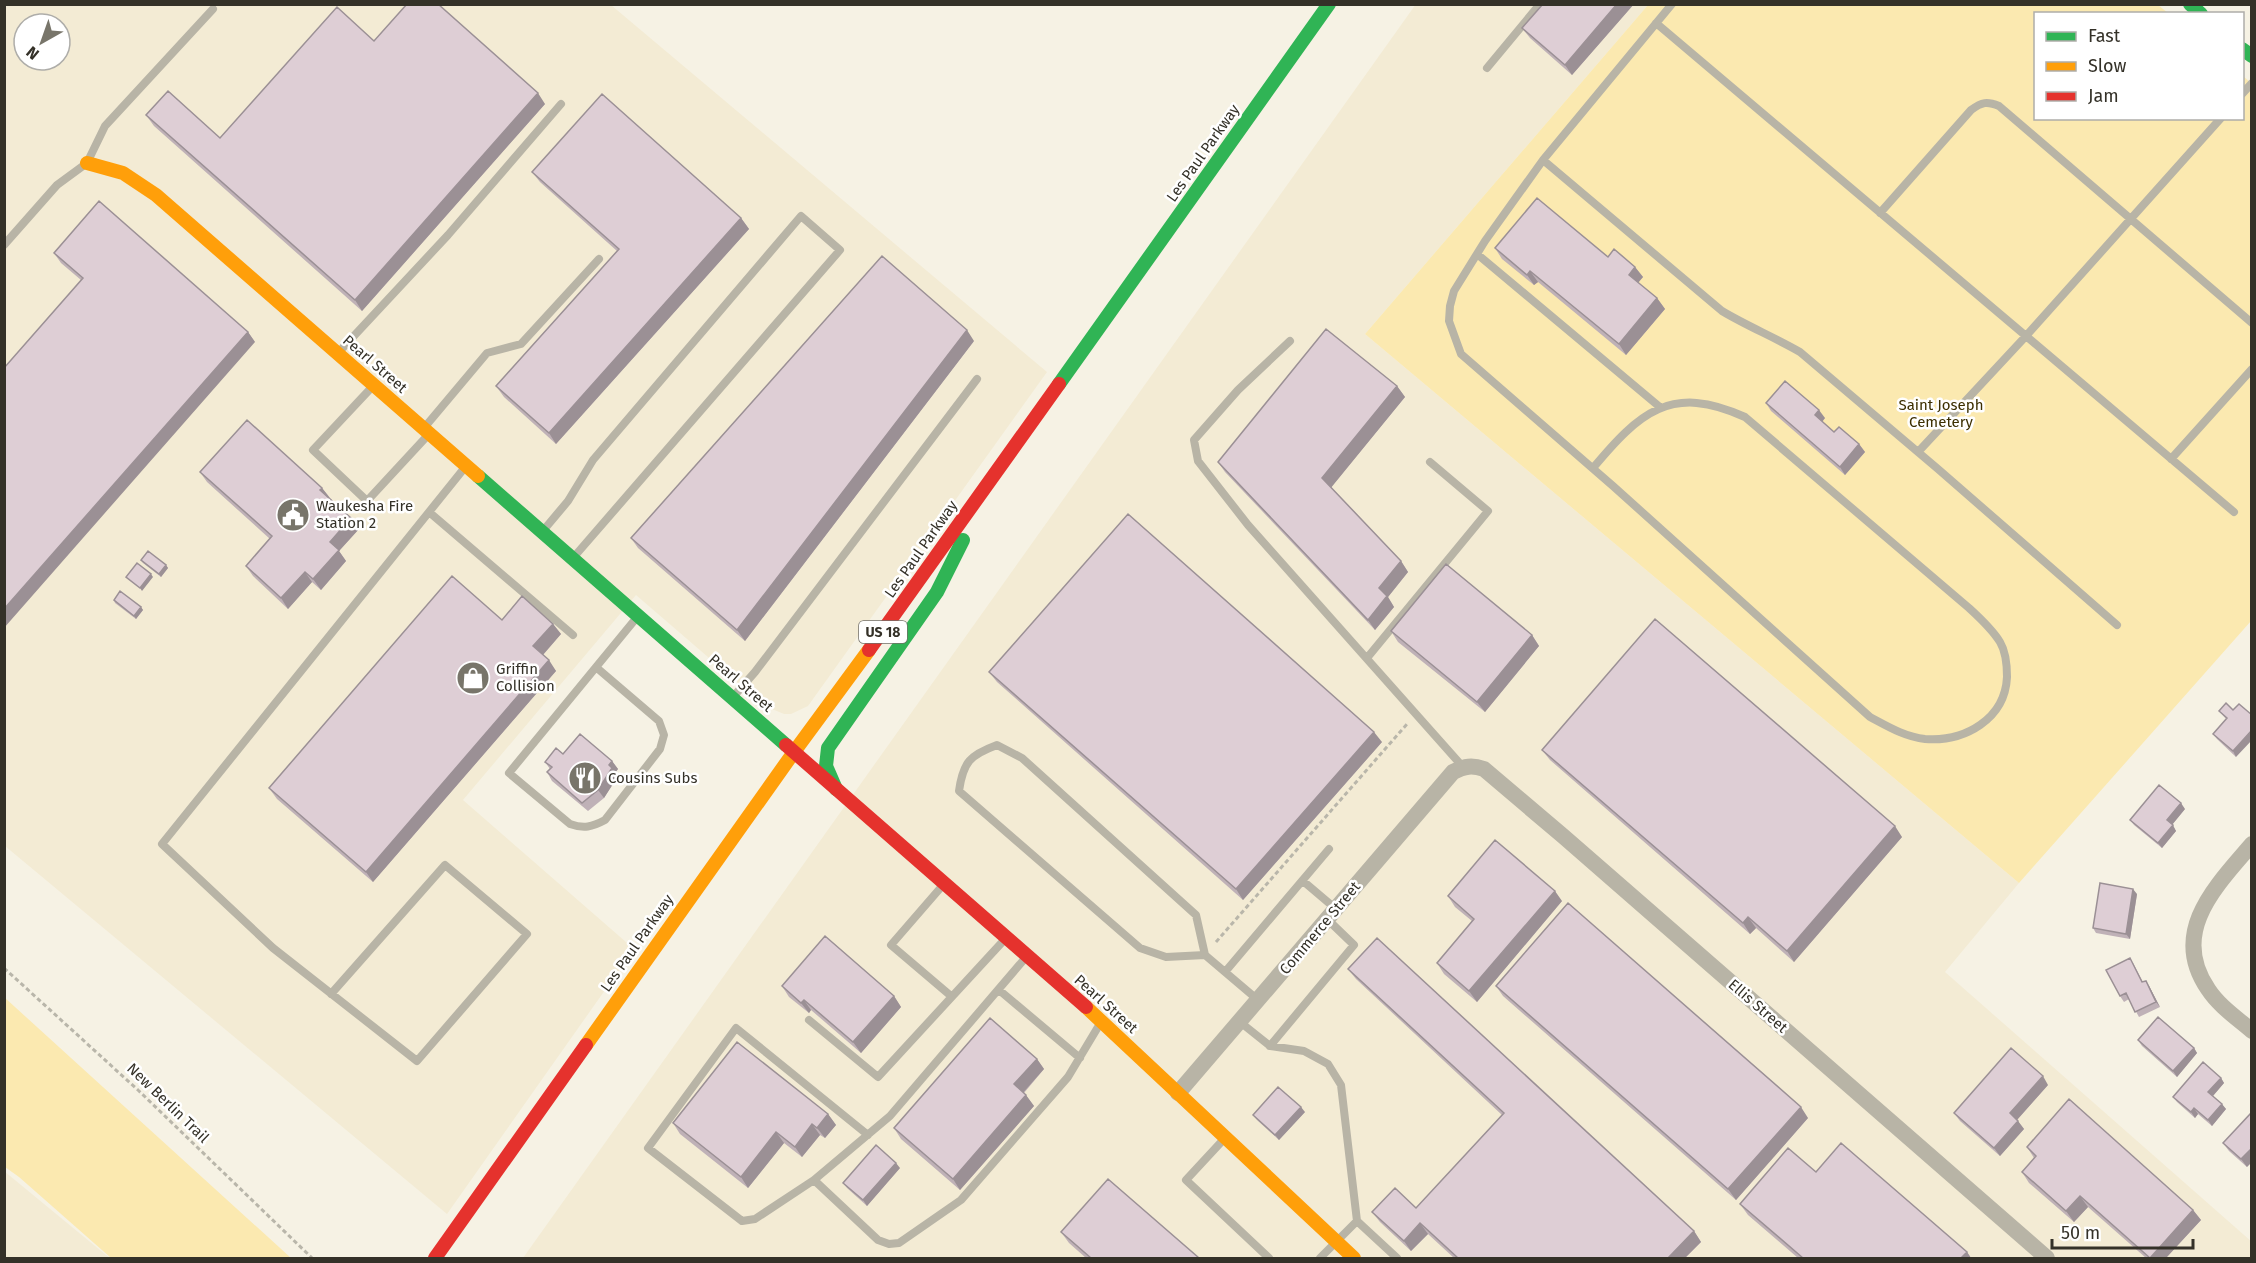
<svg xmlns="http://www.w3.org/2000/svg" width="2256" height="1263" viewBox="0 0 2256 1263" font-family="'Fira Sans',sans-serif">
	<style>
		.built { fill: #f3ebd4; fill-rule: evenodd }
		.green { fill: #fbe9b0 }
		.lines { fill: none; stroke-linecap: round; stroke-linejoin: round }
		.path { stroke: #b9b6aa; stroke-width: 3; stroke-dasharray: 4.5 3; stroke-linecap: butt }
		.lane { stroke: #b8b4a6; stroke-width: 8 }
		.street { stroke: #b8b4a6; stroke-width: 16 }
		.fast { stroke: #30b455; stroke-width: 14 }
		.slow { stroke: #ff9f0a; stroke-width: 14 }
		.jam { stroke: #e5322d; stroke-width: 14 }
		.wall { fill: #bfb1b7 }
		.shaded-wall { fill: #9b9095 }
		.building { fill: #deced5; stroke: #9b9095; stroke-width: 1.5 }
		.labels { text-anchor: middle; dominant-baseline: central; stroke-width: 5; stroke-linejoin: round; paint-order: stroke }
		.shield { fill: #fff; stroke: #716f68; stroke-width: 1.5 }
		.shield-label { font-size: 14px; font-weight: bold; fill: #343128 }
		.street-label { font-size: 15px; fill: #343128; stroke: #fff }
		.park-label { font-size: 15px; fill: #3c2f01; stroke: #fff }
		.poi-label { font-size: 15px; fill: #343128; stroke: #fff; text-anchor: start }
	</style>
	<rect width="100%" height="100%" fill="#f6f2e4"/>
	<path class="built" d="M1416 4 1648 5 1365 334 2019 883 1945 972 2252 1242 2251 1258H523Z
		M4 5H611L1047 372 808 706 791 714H784L772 709 759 701 636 595 463 800 634 949 447 1214 5 846ZM24 24H60V60H24Z
		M4 1171 106 1255 111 1258H5Z"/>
	<path class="green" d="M1648 5H2158L2168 13 2036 14V118H2242L2243 76 2251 83V621L2019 883 1365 334Z
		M4 997 291 1258H111L19 1177 5 1167Z"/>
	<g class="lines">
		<path class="path" d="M1216 942 1407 724
			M4 968 139 1091 312 1258"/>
		<path class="lane" d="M1656 23 2234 512
			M1487 68 1540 4
			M2242 94 2252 83
			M1543 160 1722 311C1747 326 1774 337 1800 352L1938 469 2117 625
			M1880 213 1971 110C1982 102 1987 101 1999 106L2252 323
			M4 245 57 185 87 163 105 126 213 9
			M1477 254 1661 408
			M1290 341 1238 390 1194 440 1198 461 1248 525 1463 767
			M338 353 448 235 561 104
			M373 386 313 450 367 501 429 434
			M424 428 487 353 521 344 599 259
			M1918 452 2026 336 2221 118
			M2171 459 2252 369
			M1593 468C1639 413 1671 383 1745 417L1969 608C1980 618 1992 629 2000 642 2006 652 2007 666 2007 677 2005 719 1965 742 1925 739 1905 737 1887 726 1870 717L1613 486 1461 354 1449 321 1450 306 1454 291 1485 241 1543 160 1672 4
			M429 512 573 635
			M542 532 568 501 593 460 801 216 840 250 573 558
			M1367 658 1488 511 1430 462
			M597 668 659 721 664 735 660 749 605 820C592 827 584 829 570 824L509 773 638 616
			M733 697 755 672 977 379
			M1303 881 1336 909
			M943 885 891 945 951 996
			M1205 955 1196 915 1022 758 997 745C970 755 963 762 959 791L1140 948 1166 957 1205 955 1258 1000
			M1027 956 890 1116 814 1180 878 1240 889 1244 899 1243 961 1200 1068 1077 1101 1022
			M1225 972 1329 849
			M999 990 1080 1058
			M331 994 445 865 527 934 417 1061 273 948 162 844 466 466
			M809 1020 878 1077 1006 938
			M1240 1022 1270 1046 1354 945 1327 919
			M1270 1046 1304 1051 1328 1064 1341 1085 1357 1221
			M1224 1139 1186 1180 1269 1258
			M814 1180 755 1219 742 1221 648 1148 736 1028 868 1135
			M1320 1258 1357 1221 1397 1258"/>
		<path class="street" d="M2252 844C2216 886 2169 932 2208 989 2219 1006 2237 1018 2252 1031
			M1178 1093 1453 772C1465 766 1472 765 1484 769L1563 836 2047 1258"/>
		<path class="fast" d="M2190 4 2201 14
			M2242 49 2252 56
			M1059 384 1329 4
			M478 476 786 745
			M836 789 826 766 828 748 937 592 963 540"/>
		<path class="slow" d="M87 163 123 173 156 195 478 476
			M1086 1007 1354 1258
			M586 1045 794 752 869 650"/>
		<path class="jam" d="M869 650 1059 384
			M786 745 1086 1007
			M435 1258 586 1045"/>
	</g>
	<path class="wall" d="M1543 4H1634L1572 75 1530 38 1522 28Z
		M374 41 545 104 362 311 154 126 146 115 220 138Z
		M532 172 741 218 749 229 556 444 504 397 496 386 617 251 540 182Z
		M1495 248 1608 257 1635 267 1643 277 1638 283 1657 298 1665 309 1626 355 1538 282 1534 285 1502 259Z
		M54 253 248 332 255 342 81 280 61 263Z
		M974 341 745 641 638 548 631 538Z
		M1397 386 1405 397 1331 487 1401 561 1408 572 1388 597 1394 607 1375 630 1225 472 1218 462Z
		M1766 403 1825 418 1822 422 1834 432 1859 444 1865 452 1845 475 1771 411Z
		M200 472 322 488 330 498 351 518 359 529 339 551 346 561 321 590 312 582 288 609 253 576 246 566 270 539 207 482Z
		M141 560 166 565 168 568 161 577 143 563Z
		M114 600 141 607 143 610 136 619 115 603Z
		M502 620 553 624 561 634 543 655 556 671 373 882 277 799 269 788Z
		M1391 631 1532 635 1539 646 1485 712 1398 642Z
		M989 672 1382 742 1243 900 997 682Z
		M2233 710 2236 757 2217 739 2213 734 2226 719 2219 711Z
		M1542 750 1902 837 1794 962 1756 928 1750 934 1550 760Z
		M563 754 612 761 618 769 615 773 618 776 604 798 588 811 552 781 547 772 550 769 545 762Z
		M2185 809 2172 825 2176 831 2162 848 2134 825 2130 820Z
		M2137 894 2130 939 2096 933 2093 928Z
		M1448 896 1562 901 1477 1002 1444 974 1437 963 1472 921 1455 907Z
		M2133 963 2143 982 2149 986 2160 1007 2139 1017 2129 999 2124 1002 2120 996Z
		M1348 969 1694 1231 1701 1242 1685 1258H1454L1428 1234 1411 1251 1380 1222 1372 1212 1416 1208 1502 1115 1356 979Z
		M782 986 894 996 901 1007 861 1053 811 1010 809 1013 789 997Z
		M1496 986 1808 1118 1736 1200 1503 996Z
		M2138 1040 2194 1048 2197 1053 2177 1077 2142 1046Z
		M1037 1059 1044 1069 1024 1093 1034 1106 960 1190 901 1139 894 1128Z
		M2221 1078 2224 1083 2213 1096 2226 1109 2212 1126 2198 1114 2195 1118 2177 1102 2173 1097Z
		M2048 1085 2017 1120 2024 1129 2000 1156 1960 1121 1954 1113Z
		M1305 1112 1279 1140 1257 1120 1253 1115Z
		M2252 1112 2247 1167 2229 1151 2223 1143Z
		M828 1114 836 1125 825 1138 820 1135 802 1157 784 1143 748 1188 680 1134 673 1123Z
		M2027 1147 2193 1210 2201 1220 2166 1258H2146L2088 1207 2074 1222 2029 1183 2022 1172 2034 1158Z
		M900 1168 867 1206 847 1188 843 1183Z
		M1816 1172 1967 1252 1971 1258H1798L1748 1215 1740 1204Z
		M1061 1232 1199 1258H1086L1069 1243Z"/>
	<path class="shaded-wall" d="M1617 4H1634L1572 75 1565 65Z
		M538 93 545 104 362 311 355 300Z
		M741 218 749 229 556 444 549 433Z
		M1635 267 1643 277 1636 285 1629 275Z
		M1530 271 1538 282 1534 285 1527 275Z
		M1657 298 1665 309 1626 355 1619 344Z
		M967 330 974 341 745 641 737 630Z
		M248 332 255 342 4 628V609Z
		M1397 386 1405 397 1330 489 1322 478Z
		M1819 410 1825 418 1821 423 1815 415Z
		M1859 444 1865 452 1845 475 1840 467Z
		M322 488 330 498 320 490Z
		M351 518 359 529 339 551 346 561 321 590 313 579 330 542Z
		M1401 561 1408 572 1388 597 1394 607 1375 630 1368 620 1379 588Z
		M166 565 168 568 161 577 159 574Z
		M305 572 312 582 288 609 281 598Z
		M151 574 153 577 142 591 140 588Z
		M141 607 143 610 136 619 134 616Z
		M553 624 561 634 541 657 533 646Z
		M1532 635 1539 646 1485 712 1477 702Z
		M549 660 556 671 373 882 366 872Z
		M2252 730V740L2236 757 2233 751Z
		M1374 732 1382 742 1243 900 1236 889Z
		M612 761 618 769 615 773 618 776 604 798 598 790 609 765Z
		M2181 803 2185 809 2171 826 2167 820Z
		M2173 825 2176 831 2162 848 2158 843Z
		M1895 826 1902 837 1794 962 1787 951Z
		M2133 889 2137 894 2130 939 2126 934Z
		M1555 891 1562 901 1477 1002 1469 991Z
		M1748 917 1756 928 1750 934 1743 923Z
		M2146 981 2149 986 2160 1007 2156 1002Z
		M894 996 901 1007 861 1053 853 1042Z
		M804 1000 811 1010 809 1013 801 1003Z
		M2194 1048 2197 1053 2177 1077 2173 1071Z
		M1037 1059 1044 1069 1021 1095 1014 1084Z
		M2043 1076 2048 1085 2016 1121 2010 1113Z
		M2221 1078 2224 1083 2212 1097 2208 1092Z
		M1026 1095 1034 1106 960 1190 953 1179Z
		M2222 1104 2226 1109 2212 1126 2208 1120Z
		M1301 1107 1305 1112 1279 1140 1275 1135Z
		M1801 1107 1808 1118 1736 1200 1728 1189Z
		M2194 1108 2198 1114 2195 1118 2191 1112Z
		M828 1114 836 1125 825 1138 817 1128Z
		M2018 1121 2024 1129 2000 1156 1994 1148Z
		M812 1124 820 1135 802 1157 795 1147Z
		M776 1132 784 1143 748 1188 741 1177Z
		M2252 1148V1162L2247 1167 2241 1159Z
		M896 1163 900 1168 867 1206 863 1200Z
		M2080 1196 2088 1207 2074 1222 2066 1211Z
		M2193 1210 2201 1220 2166 1258H2150Z
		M1420 1223 1428 1234 1411 1251 1404 1241Z
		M1694 1231 1701 1242 1685 1258H1668Z
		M1967 1252 1971 1258H1961Z"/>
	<path class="building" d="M407 4H438L538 93 355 300 146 115 168 91 220 138 337 7 374 41Z
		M1543 4H1617L1565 65 1522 28Z
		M602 94 741 218 549 433 496 386 619 249 532 172Z
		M1537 198 1608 257 1614 249 1635 267 1629 275 1657 298 1619 344 1530 271 1527 275 1495 248Z
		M99 201 248 332 4 609V368L83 278 54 253Z
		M882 256 967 330 737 630 631 538Z
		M1326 329 1397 386 1322 478 1401 561 1379 588 1387 596 1368 620 1218 462Z
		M1785 381 1819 410 1815 415 1834 432 1839 427 1859 444 1840 467 1766 403Z
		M247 420 322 488 320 490 351 518 330 542 339 550 313 579 305 572 281 598 246 566 272 536 200 472Z
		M1128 514 1374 732 1236 889 989 672Z
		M148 551 166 565 159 574 141 560Z
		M137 563 151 574 140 588 126 577Z
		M1446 564 1532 635 1477 702 1391 631Z
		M452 576 502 620 522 596 553 624 533 646 549 660 366 872 269 788Z
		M120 591 141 607 134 616 114 600Z
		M1655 619 1895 826 1787 951 1748 917 1743 923 1542 750Z
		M2226 703 2233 710 2239 704 2252 715V730L2233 751 2213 734 2227 718 2219 711Z
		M580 734 612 761 609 765 612 768 598 790 582 803 547 772 552 767 545 762 556 748 563 754Z
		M2159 785 2181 803 2167 820 2173 825 2158 843 2130 820Z
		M1495 840 1555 891 1469 991 1437 963 1474 919 1448 896Z
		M2100 883 2133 889 2126 934 2093 928Z
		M1568 903 1801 1107 1728 1189 1496 986Z
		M825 936 894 996 853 1042 804 1000 801 1003 782 986Z
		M1377 938 1694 1231 1668 1258H1458L1420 1223 1404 1241 1372 1212 1395 1188 1416 1208 1504 1113 1348 969Z
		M2130 958 2142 982 2146 981 2156 1002 2135 1012 2126 993 2120 996 2106 970Z
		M2158 1017 2194 1048 2173 1071 2138 1040Z
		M990 1018 1037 1059 1014 1084 1026 1095 953 1179 894 1128Z
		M737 1042 828 1114 817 1128 812 1124 795 1147 776 1132 741 1177 673 1123Z
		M2011 1048 2043 1076 2010 1113 2018 1121 1994 1148 1954 1113Z
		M2203 1062 2221 1078 2208 1092 2222 1104 2208 1120 2194 1108 2191 1112 2173 1097Z
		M1278 1087 1301 1107 1275 1135 1253 1115Z
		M2069 1099 2193 1210 2150 1258 2080 1196 2066 1211 2022 1172 2036 1156 2027 1147Z
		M2252 1112V1148L2241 1159 2223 1143Z
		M1841 1143 1967 1252 1961 1258H1803L1740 1204 1788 1148 1816 1172Z
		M876 1145 896 1163 863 1200 843 1183Z
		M1108 1179 1199 1258H1091L1061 1232Z"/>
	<defs>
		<g id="civic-disc" transform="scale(1.725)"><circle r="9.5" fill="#78756a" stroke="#fff"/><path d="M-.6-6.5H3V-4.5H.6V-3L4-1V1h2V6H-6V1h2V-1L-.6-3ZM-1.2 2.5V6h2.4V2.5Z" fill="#fff"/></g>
		<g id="shop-disc" transform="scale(1.725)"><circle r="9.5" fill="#78756a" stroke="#fff"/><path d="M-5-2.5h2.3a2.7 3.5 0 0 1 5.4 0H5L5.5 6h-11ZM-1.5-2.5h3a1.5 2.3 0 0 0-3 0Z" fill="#fff"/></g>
		<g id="restaurant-disc" transform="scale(1.725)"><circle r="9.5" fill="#78756a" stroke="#fff"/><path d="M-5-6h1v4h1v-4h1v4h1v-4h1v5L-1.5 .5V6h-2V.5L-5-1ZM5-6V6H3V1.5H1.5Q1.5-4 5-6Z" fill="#fff"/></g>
	</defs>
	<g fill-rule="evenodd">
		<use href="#civic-disc" x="293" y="515"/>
		<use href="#shop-disc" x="473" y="678"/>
		<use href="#restaurant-disc" x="585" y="778"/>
	</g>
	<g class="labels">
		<rect class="shield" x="859" y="621" width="48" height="22" rx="4.5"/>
		<g class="shield-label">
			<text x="883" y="632">US 18</text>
		</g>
		<g class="street-label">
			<text transform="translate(1203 153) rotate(-55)">Les Paul Parkway</text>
			<text transform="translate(375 364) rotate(41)">Pearl Street</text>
			<text transform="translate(921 549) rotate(-55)">Les Paul Parkway</text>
			<text transform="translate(741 683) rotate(41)">Pearl Street</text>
			<text transform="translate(1320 928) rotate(-50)">Commerce Street</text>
			<text transform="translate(637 943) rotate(-55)">Les Paul Parkway</text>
			<text transform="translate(1106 1004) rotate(42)">Pearl Street</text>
			<text transform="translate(1758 1006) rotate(41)">Ellis Street</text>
			<text transform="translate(168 1103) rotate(44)">New Berlin Trail</text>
		</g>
		<g class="park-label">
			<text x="1941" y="405">Saint Joseph<tspan x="1941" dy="17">Cemetery</tspan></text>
		</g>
		<g class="poi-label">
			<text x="316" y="506">Waukesha Fire<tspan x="316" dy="17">Station 2</tspan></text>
			<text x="496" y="669">Griffin<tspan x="496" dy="17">Collision</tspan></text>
			<text x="608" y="778">Cousins Subs</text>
		</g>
	</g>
	<rect width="2256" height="1263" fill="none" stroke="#343128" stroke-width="12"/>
	<rect x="2034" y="12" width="210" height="108" fill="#ffffff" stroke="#aeada9" stroke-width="1.5"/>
	<rect x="2046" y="32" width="30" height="9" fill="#30b455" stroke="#aeada9" stroke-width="1.5"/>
	<text x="2088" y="42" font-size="18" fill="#343128">Fast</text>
	<rect x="2046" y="62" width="30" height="9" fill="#ff9f0a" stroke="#aeada9" stroke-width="1.5"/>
	<text x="2088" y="72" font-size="18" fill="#343128">Slow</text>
	<rect x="2046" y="92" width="30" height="9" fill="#e5322d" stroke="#aeada9" stroke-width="1.5"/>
	<text x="2088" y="102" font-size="18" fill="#343128">Jam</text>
	<g transform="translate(42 42) rotate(220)"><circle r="28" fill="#ffffff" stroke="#aeada9" stroke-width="1.5"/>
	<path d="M0-4.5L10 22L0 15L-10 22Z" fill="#78756a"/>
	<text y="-9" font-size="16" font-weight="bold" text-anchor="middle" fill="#343128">N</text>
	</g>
	<path d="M2052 1239v9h141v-9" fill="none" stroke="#343128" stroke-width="3"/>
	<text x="2061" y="1239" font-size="18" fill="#343128" stroke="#ffffff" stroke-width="4.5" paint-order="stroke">50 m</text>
</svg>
